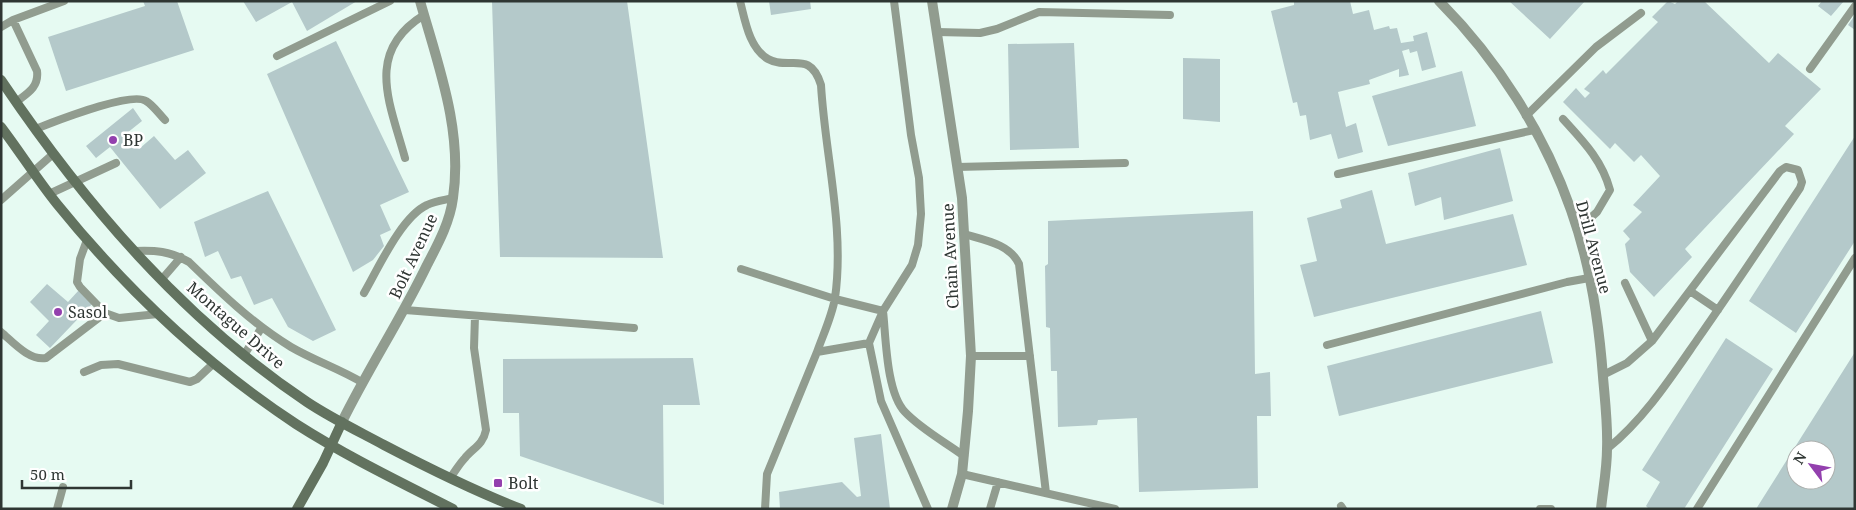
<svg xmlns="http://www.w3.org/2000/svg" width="1856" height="510" viewBox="0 0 1856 510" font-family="'Noto Serif',serif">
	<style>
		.building { fill: #b4c9ca; fill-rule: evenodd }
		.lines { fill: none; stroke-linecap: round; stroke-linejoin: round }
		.service { stroke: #919c8f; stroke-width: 8 }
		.minor { stroke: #919c8f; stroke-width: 10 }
		.secondary { stroke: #62725f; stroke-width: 10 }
		.poi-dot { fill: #9340ae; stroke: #fff; stroke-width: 2 }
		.labels { text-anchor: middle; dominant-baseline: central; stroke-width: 5; stroke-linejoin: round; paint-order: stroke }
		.poi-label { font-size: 16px; fill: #2f3633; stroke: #fff; text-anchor: start }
		.street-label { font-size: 16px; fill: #2f3633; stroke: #fff }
	</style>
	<rect width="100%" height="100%" fill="#e6faf2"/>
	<path class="building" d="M143 1H177L194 50 66 91 48 37 145 6Z
		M243 1H357L307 31 292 2 256 22Z
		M492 1H627L663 258 500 257Z
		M769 1H810L811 9 771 15Z
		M1294 1H1350L1353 14 1369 10 1374 30 1389 26 1390 29 1397 28 1401 43 1414 41 1413 36 1427 32 1436 67 1422 71 1417 51 1410 53 1409 49 1402 51 1409 75 1399 77V69L1369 80 1370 84 1338 92 1346 127 1356 123 1363 152 1338 159 1331 134 1310 140 1306 115 1300 116 1297 102 1293 103 1271 11 1294 5Z
		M1509 1H1585L1550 39Z
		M1668 1 1675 4 1678 1H1704L1769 63 1778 53 1821 89 1785 126 1794 134 1685 249 1692 257 1654 297 1630 272 1625 244 1630 239 1623 231 1642 212 1633 205 1660 176 1641 155 1634 162 1615 143 1610 149 1563 102 1576 88 1585 98 1590 93 1584 89 1603 70 1606 74 1658 22 1652 17Z
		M1822 1H1844L1831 16 1818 6Z
		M1855 15V30L1848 25Z
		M336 41 409 192 380 205 391 230 380 235 384 246 373 260 353 272 267 74Z
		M1074 43 1079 148 1010 150 1008 44Z
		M1183 58 1220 59V122L1183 119Z
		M1462 71 1476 126 1388 146 1372 96Z
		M133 108 142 121 127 133 139 149 154 136 175 160 188 150 206 173 160 209 110 147 96 158 86 146Z
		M1855 136V241L1796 333 1749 301Z
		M1500 148 1513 201 1444 220 1441 197 1415 206 1408 173Z
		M1372 190 1386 244 1513 214 1527 265 1314 317 1300 265 1317 261 1307 218 1342 208 1340 200Z
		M268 191 336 330 313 341 288 327 272 298 254 305 241 276 231 279 218 251 205 257 194 222Z
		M1253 211 1255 374 1270 372 1271 416H1257L1258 488 1139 492 1137 418 1098 420 1097 425 1058 427 1057 371H1051L1050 328 1046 327 1045 266 1048 264V221Z
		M47 284 68 302 79 290 93 303 50 348 36 335 49 321 30 302Z
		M1541 311 1553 363 1339 416 1327 366Z
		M1726 338 1773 369 1684 509H1649L1646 506 1660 482 1642 470Z
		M1855 352V509H1756ZM1796 450H1826V480H1796Z
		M693 358 700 405H663L664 505 520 456 519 413H503V359Z
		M881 434 890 509H780L779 492 842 482 857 497 861 496 854 438Z"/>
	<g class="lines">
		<path class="service" d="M740 1C745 20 749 48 768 59 789 71 810 49 821 85 825 155 845 228 835 298 832 316 823 335 817 352
			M894 1 911 135 919 178 921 214 918 245 912 265 883 311 869 343 881 401 928 509
			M1 27 13 20
			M937 32 980 33 997 29 1039 12 1170 15
			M277 56 390 1
			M1810 69 1855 6
			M16 102C28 93 39 87 37 71L13 20 64 1
			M1526 116 1596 47 1641 13
			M1563 119C1583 141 1602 160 1610 190L1597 212 1577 230
			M35 129C54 122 131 91 146 101 153 105 159 114 165 120
			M405 158C390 103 364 52 424 15
			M957 167 1125 163
			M1338 174 1534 130
			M49 194 116 163
			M1 200 52 155
			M964 234C984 240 1010 244 1019 264L1046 493
			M87 240 80 259 77 282 80 287 105 313 119 318 158 314
			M134 251C155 250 170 251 189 262 221 293 253 324 291 347 315 361 340 369 363 383
			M741 269 835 299 883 311C886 337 886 392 905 412 921 429 945 442 964 456
			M162 279 181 257
			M1625 283 1652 341
			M1690 291 1718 310
			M364 293C378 269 401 217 427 205 435 201 445 200 453 198
			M405 310 634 328
			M1 332C13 342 29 361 46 358L105 313
			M1327 345 1567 282 1589 278
			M244 355 262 327
			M971 356H1030
			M84 372 101 365 118 364 190 382 197 379 214 363
			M1603 375 1627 363 1652 341 1780 171 1786 167 1798 170 1802 182 1800 188C1766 239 1732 290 1697 340 1670 379 1644 419 1607 449
			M962 474 1115 509
			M450 478C455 472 459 464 465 458 473 448 483 445 486 430L474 348 475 316
			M1341 506 1343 509
			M57 509 63 487
			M765 509 767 474 817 352 869 343
			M990 509 998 482
			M1540 509H1551
			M1697 509 1855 258"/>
		<path class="minor" d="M932 1 962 198 971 356 968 411 962 474 952 509
			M1439 1C1497 59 1544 133 1571 210 1590 263 1599 322 1603 377 1605 401 1608 425 1607 449 1607 469 1603 489 1601 509
			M342 422C368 369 401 319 427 265 438 244 450 222 453 198 463 130 438 65 420 1"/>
		<path class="secondary" d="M1 80C84 203 183 319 307 402 331 418 358 431 384 445 428 468 474 491 521 509
			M1 127C20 152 37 179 57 204 125 288 205 364 296 424 346 456 400 482 453 509
			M297 509 323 463 342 422"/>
	</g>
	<g class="poi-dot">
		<circle cx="113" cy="140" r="5"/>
		<circle cx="58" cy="312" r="5"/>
		<rect x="493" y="478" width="10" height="10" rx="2.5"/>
	</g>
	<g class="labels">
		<g class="poi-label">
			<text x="123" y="140">BP</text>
			<text x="68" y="312">Sasol</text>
			<text x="508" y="483">Bolt</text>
		</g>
		<g class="street-label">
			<text transform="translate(1594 247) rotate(75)">Drill Avenue</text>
			<text transform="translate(413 256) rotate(-65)">Bolt Avenue</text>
			<text transform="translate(950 256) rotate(-93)">Chain Avenue</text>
			<text transform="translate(236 325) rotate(41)">Montague Drive</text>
		</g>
	</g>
	<rect width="1856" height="510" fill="none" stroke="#2f3633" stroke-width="5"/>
	<g transform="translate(1811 465) rotate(302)"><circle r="24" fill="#ffffff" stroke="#acafad"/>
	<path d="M0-4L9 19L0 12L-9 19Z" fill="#9340ae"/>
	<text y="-8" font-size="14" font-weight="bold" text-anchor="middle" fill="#2f3633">N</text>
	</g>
	<path d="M22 480v8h109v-8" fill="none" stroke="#2f3633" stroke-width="2.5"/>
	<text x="30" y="480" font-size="15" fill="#2f3633" stroke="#ffffff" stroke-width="4" paint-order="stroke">50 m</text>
</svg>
